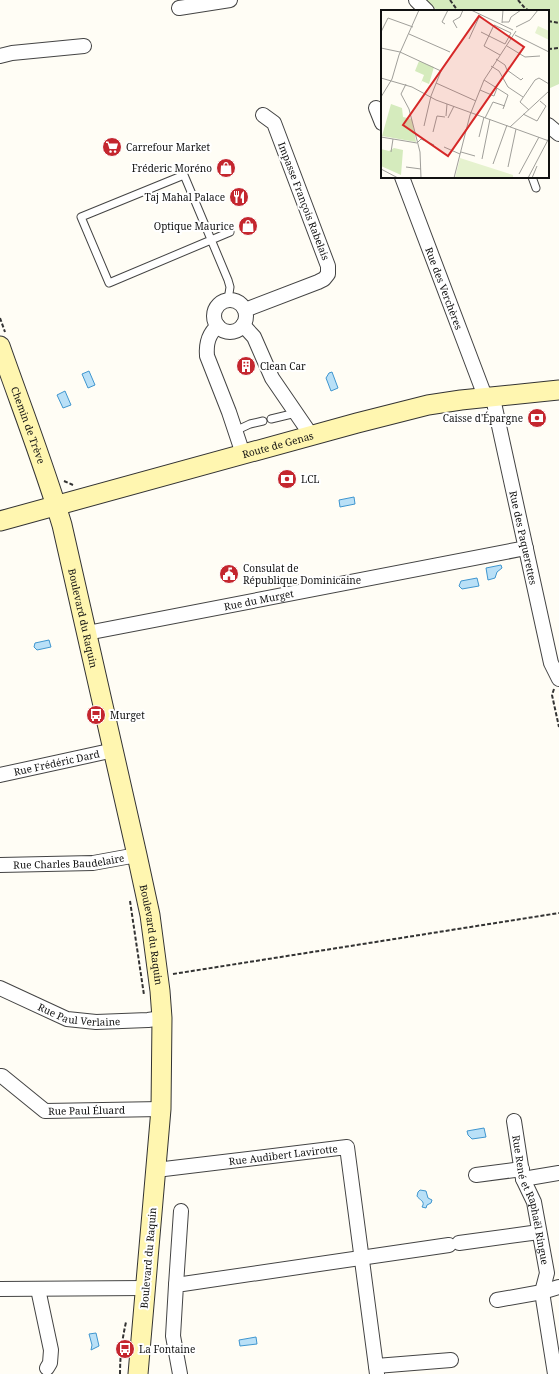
<svg xmlns="http://www.w3.org/2000/svg" width="559" height="1374" viewBox="0 0 559 1374" font-family="'Noto Serif',serif">
	<style>
		.green { fill: #d5ebbd }
		.water { fill: #b9e0f7; stroke: #3f96cf }
		.lines { fill: none; stroke-linecap: round; stroke-linejoin: round }
		.lane-casing { stroke: #444; stroke-width: 9 }
		.street-casing { stroke: #444; stroke-width: 16 }
		.secondary-casing { stroke: #333; stroke-width: 21 }
		.path { stroke: #333; stroke-width: 2; stroke-dasharray: 4 2; stroke-linecap: butt }
		.lane { stroke: #fff; stroke-width: 7 }
		.street { stroke: #fff; stroke-width: 14 }
		.secondary { stroke: #fff6b0; stroke-width: 19 }
		.labels { text-anchor: middle; dominant-baseline: central; stroke-width: 4; stroke-linejoin: round; paint-order: stroke }
		.poi-label { font-size: 10px; fill: #111; stroke: #fff; text-anchor: start }
		.street-label { font-size: 10px; fill: #111; stroke: #fff }
		.inset-road { fill: none; stroke: #a09f9a; stroke-width: 1 }
		.view { fill: #d62828; fill-opacity: 0.15; stroke: #d62828; stroke-width: 2 }
		.inset-edge { fill: none; stroke: #111; stroke-width: 2 }
	</style>
	<rect width="100%" height="100%" fill="#fffdf5"/>
	<path class="green" d="M426 0H559V84L548 89V11H438Z"/>
	<path class="water" d="M89 371 95 385 88 388 82 374Z
		M332 372 338 388 331 391 326 378 329 373Z
		M65 391 71 405 63 408 57 395Z
		M354 497 355 504 340 507 339 500Z
		M501 565 502 568 497 572 495 578 488 580 486 568Z
		M477 578 479 586 462 589 459 586 461 581Z
		M49 640 51 647 37 650 34 647 35 643Z
		M484 1128 486 1137 472 1139 468 1135 467 1131Z
		M420 1190 426 1191 428 1198 432 1200 431 1203 427 1205 426 1208 422 1207C426 1201 419 1200 417 1196L418 1192Z
		M96 1333 99 1346 91 1350 92 1345 89 1334Z
		M256 1337 257 1344 240 1346 239 1340Z"/>
	<g class="lines">
		<g class="lane-casing">
			<path id="lane" d="M532 177 536 188
				M228 300 230 287 228 280 184 175 81 217 109 283 230 232
				M271 419 296 413
				M235 431 250 424 263 421"/>
		</g>
		<g class="street-casing">
			<g id="street">
				<path d="M416 0 427 11"/>
				<path d="M179 8 230 0"/>
				<path d="M0 56 12 53 84 46"/>
				<path d="M376 108 382 123"/>
				<path d="M548 125 559 134"/>
				<path id="s1" d="M402 177 483 391 494 403 551 663 559 679"/>
				<circle cx="230" cy="316" r="16"/>
				<path d="M245 310 318 282 324 279 328 274V266L274 123 263 115"/>
				<path d="M243 325 254 337 272 378 311 435"/>
				<path d="M218 326C208 334 206 344 207 356L229 412 243 454"/>
				<path id="s2" d="M87 633 526 548"/>
				<path id="s3" d="M0 775 114 750"/>
				<path id="s4" d="M0 865 93 863 137 855"/>
				<path id="s5" d="M0 988 67 1019 96 1022 148 1020 162 1018"/>
				<path id="s6" d="M0 1076H2L45 1111 161 1109"/>
				<path id="s7" d="M514 1121 523 1179 534 1202 547 1273 542 1292 555 1374"/>
				<path id="s8" d="M156 1170 347 1147 377 1374"/>
				<path d="M476 1175 522 1169"/>
				<path d="M523 1179 559 1173"/>
				<path d="M459 1243 539 1232"/>
				<path d="M176 1285 181 1211"/>
				<path d="M0 1289 145 1288"/>
				<path d="M38 1289 51 1350 50 1363 47 1368"/>
				<path d="M497 1300 542 1292 559 1287"/>
				<path d="M376 1366 451 1360"/>
				<path d="M180 1374 173 1336 176 1285 449 1245"/>
			</g>
		</g>
		<g class="secondary-casing">
			<g id="secondary">
				<path id="s9" d="M0 346C21 406 44 465 62 525L137 855 150 915 160 991 162 1018 161 1109 138 1374"/>
				<path id="s10" d="M0 521 357 423 428 405 461 400 559 390"/>
			</g>
		</g>
		<path class="path" d="M450 0 458 11
			M518 0 524 7 529 11
			M548 21 559 23
			M548 49 559 48
			M0 318 5 332
			M64 481 73 485
			M554 689 552 695 559 727
			M130 901 144 995
			M173 974 559 913
			M120 1374C120 1356 122 1340 126 1322"/>
		<use href="#lane" class="lane"/>
		<use href="#street" class="street"/>
		<use href="#secondary" class="secondary"/>
	</g>
	<defs>
		<g id="supermarket-disc" transform="scale(1)"><circle r="9.5" fill="#c4262e" stroke="#fff"/><path d="M-6-5.5h2.5l.6 2H6L4.5 2H-2.5L-4.4-4H-6ZM-1.5 3.2a1.3 1.3 0 1 0 .1 0ZM3 3.2a1.3 1.3 0 1 0 .1 0Z" fill="#fff"/></g>
		<g id="shop-disc" transform="scale(1)"><circle r="9.5" fill="#c4262e" stroke="#fff"/><path d="M-5-2.5h2.3a2.7 3.5 0 0 1 5.4 0H5L5.5 6h-11ZM-1.5-2.5h3a1.5 2.3 0 0 0-3 0Z" fill="#fff"/></g>
		<g id="restaurant-disc" transform="scale(1)"><circle r="9.5" fill="#c4262e" stroke="#fff"/><path d="M-5-6h1v4h1v-4h1v4h1v-4h1v5L-1.5 .5V6h-2V.5L-5-1ZM5-6V6H3V1.5H1.5Q1.5-4 5-6Z" fill="#fff"/></g>
		<g id="building-disc" transform="scale(1)"><circle r="9.5" fill="#c4262e" stroke="#fff"/><path d="M-4-6H4V6H1V3H-1V6H-4ZM-2.5-4.3h1.7v1.8h-1.7ZM.8-4.3h1.7v1.8H.8ZM-2.5-1h1.7V.8h-1.7ZM.8-1h1.7V.8H.8Z" fill="#fff"/></g>
		<g id="bank-disc" transform="scale(1)"><circle r="9.5" fill="#c4262e" stroke="#fff"/><path d="M-6-4H6V4H-6ZM0-2.3a2.3 2.3 0 1 0 0 4.6a2.3 2.3 0 1 0 0-4.6Z" fill="#fff"/></g>
		<g id="civic-disc" transform="scale(1)"><circle r="9.5" fill="#c4262e" stroke="#fff"/><path d="M-.6-6.5H3V-4.5H.6V-3L4-1V1h2V6H-6V1h2V-1L-.6-3ZM-1.2 2.5V6h2.4V2.5Z" fill="#fff"/></g>
		<g id="bus-disc" transform="scale(1)"><circle r="9.5" fill="#c4262e" stroke="#fff"/><path d="M-5-6H5V4H4V6H2V4H-2V6H-4V4H-5ZM-3.5-4V0h7V-4ZM-3.5 1.2v1.5H-2V1.2ZM2 1.2v1.5H3.5V1.2Z" fill="#fff"/></g>
	</defs>
	<g fill-rule="evenodd">
		<use href="#supermarket-disc" x="112" y="147"/>
		<use href="#shop-disc" x="226" y="168"/>
		<use href="#restaurant-disc" x="239" y="197"/>
		<use href="#shop-disc" x="248" y="226"/>
		<use href="#building-disc" x="246" y="366"/>
		<use href="#bank-disc" x="537" y="418"/>
		<use href="#bank-disc" x="287" y="479"/>
		<use href="#civic-disc" x="229" y="574"/>
		<use href="#bus-disc" x="96" y="715"/>
		<use href="#bus-disc" x="125" y="1349"/>
	</g>
	<g class="labels">
		<g class="poi-label">
			<text x="126" y="147">Carrefour Market</text>
			<text x="212" y="168" text-anchor="end">Fréderic Moréno</text>
			<text x="225" y="197" text-anchor="end">Taj Mahal Palace</text>
			<text x="234" y="226" text-anchor="end">Optique Maurice</text>
			<text x="260" y="366">Clean Car</text>
			<text x="523" y="418" text-anchor="end">Caisse d'Épargne</text>
			<text x="301" y="479">LCL</text>
			<text x="243" y="568">Consulat de<tspan x="243" dy="12">République Dominicaine</tspan></text>
			<text x="110" y="715">Murget</text>
			<text x="139" y="1349">La Fontaine</text>
		</g>
		<g class="street-label">
			<text transform="translate(304 201) rotate(69)">Impasse François Rabelais</text>
			<text stroke="none"><textPath href="#s1" startOffset="119">Rue des Verchères</textPath></text>
			<text stroke="none"><textPath href="#s9" startOffset="84">Chemin de Trève</textPath></text>
			<text stroke="none"><textPath href="#s10" startOffset="288">Route de Genas</textPath></text>
			<text stroke="none"><textPath href="#s1" startOffset="383">Rue des Paquerettes</textPath></text>
			<text stroke="none"><textPath href="#s2" startOffset="175">Rue du Murget</textPath></text>
			<text stroke="none"><textPath href="#s9" startOffset="285">Boulevard du Raquin</textPath></text>
			<text stroke="none"><textPath href="#s3" startOffset="58">Rue Frédéric Dard</textPath></text>
			<text stroke="none"><textPath href="#s4" startOffset="69">Rue Charles Baudelaire</textPath></text>
			<text stroke="none"><textPath href="#s9" startOffset="609">Boulevard du Raquin</textPath></text>
			<text stroke="none"><textPath href="#s5" startOffset="85">Rue Paul Verlaine</textPath></text>
			<text stroke="none"><textPath href="#s6" startOffset="99">Rue Paul Éluard</textPath></text>
			<text stroke="none"><textPath href="#s8" startOffset="128">Rue Audibert Lavirotte</textPath></text>
			<text stroke="none"><textPath href="#s7" startOffset="81">Rue René et Raphaël Ringue</textPath></text>
			<text transform="translate(148 1258) rotate(-85)">Boulevard du Raquin</text>
		</g>
	</g>
	<g transform="translate(381 10)">
		<rect width="168" height="168" fill="#fffdf5"/>
		<path d="M38 51 53 57 48 74 41 71 38 78 43 65 34 61ZM10 94 21 98 22 107 31 109 35 132 1 126ZM13 138 22 140 20 165 0 156V139L8 141Z" fill="#d5ebbd"/>
		<path d="M157 16 168 21V30L154 23ZM79 148 132 165V168H74Z" fill="#e6f2cf"/>
		<path class="inset-road" d="M90 0 132 20M121 12H128L130 7 140 0M121 13 122 0M64 14 61 12 67 0M113 15 103 36 119 45M135 17 149 10 157 0M76 18 72 11 79 7 82 0M0 22 7 8 32 17M100 22 124 34 130 23 113 15M28 24 69 42M134 25 168 42M88 29 99 5M126 36 144 47 159 46M0 38 19 42 60 61 50 86 43 116M115 49 124 55 126 60 140 70 142 68M110 56 118 61 127 77 142 87M0 68 31 77 55 90 168 131M103 70 127 85 122 99M55 73 95 91M25 74 20 84 28 99 39 142 40 168M99 80 113 86 116 78M0 87 11 69 18 45 38 0M148 100 139 92 154 70 158 68 168 74M142 104 156 111 165 96 159 91M65 106 66 94M67 108 73 96M104 108 112 92 124 96M129 117 168 81M52 122 56 106 64 107M0 127 36 133M98 127 103 107M36 133 40 129 53 135M63 137 79 144M10 142 12 129M80 142 94 146M101 149 109 109M112 154 126 115M25 157 40 159M127 157 135 119M0 159 17 168M138 164 158 127M73 168 89 105 103 70 135 21M147 168 168 128M151 168 156 156"/>
		<path class="view" d="M98 6 143 37 67 146 22 115Z"/>
		<rect width="168" height="168" class="inset-edge"/>
	</g>
</svg>
